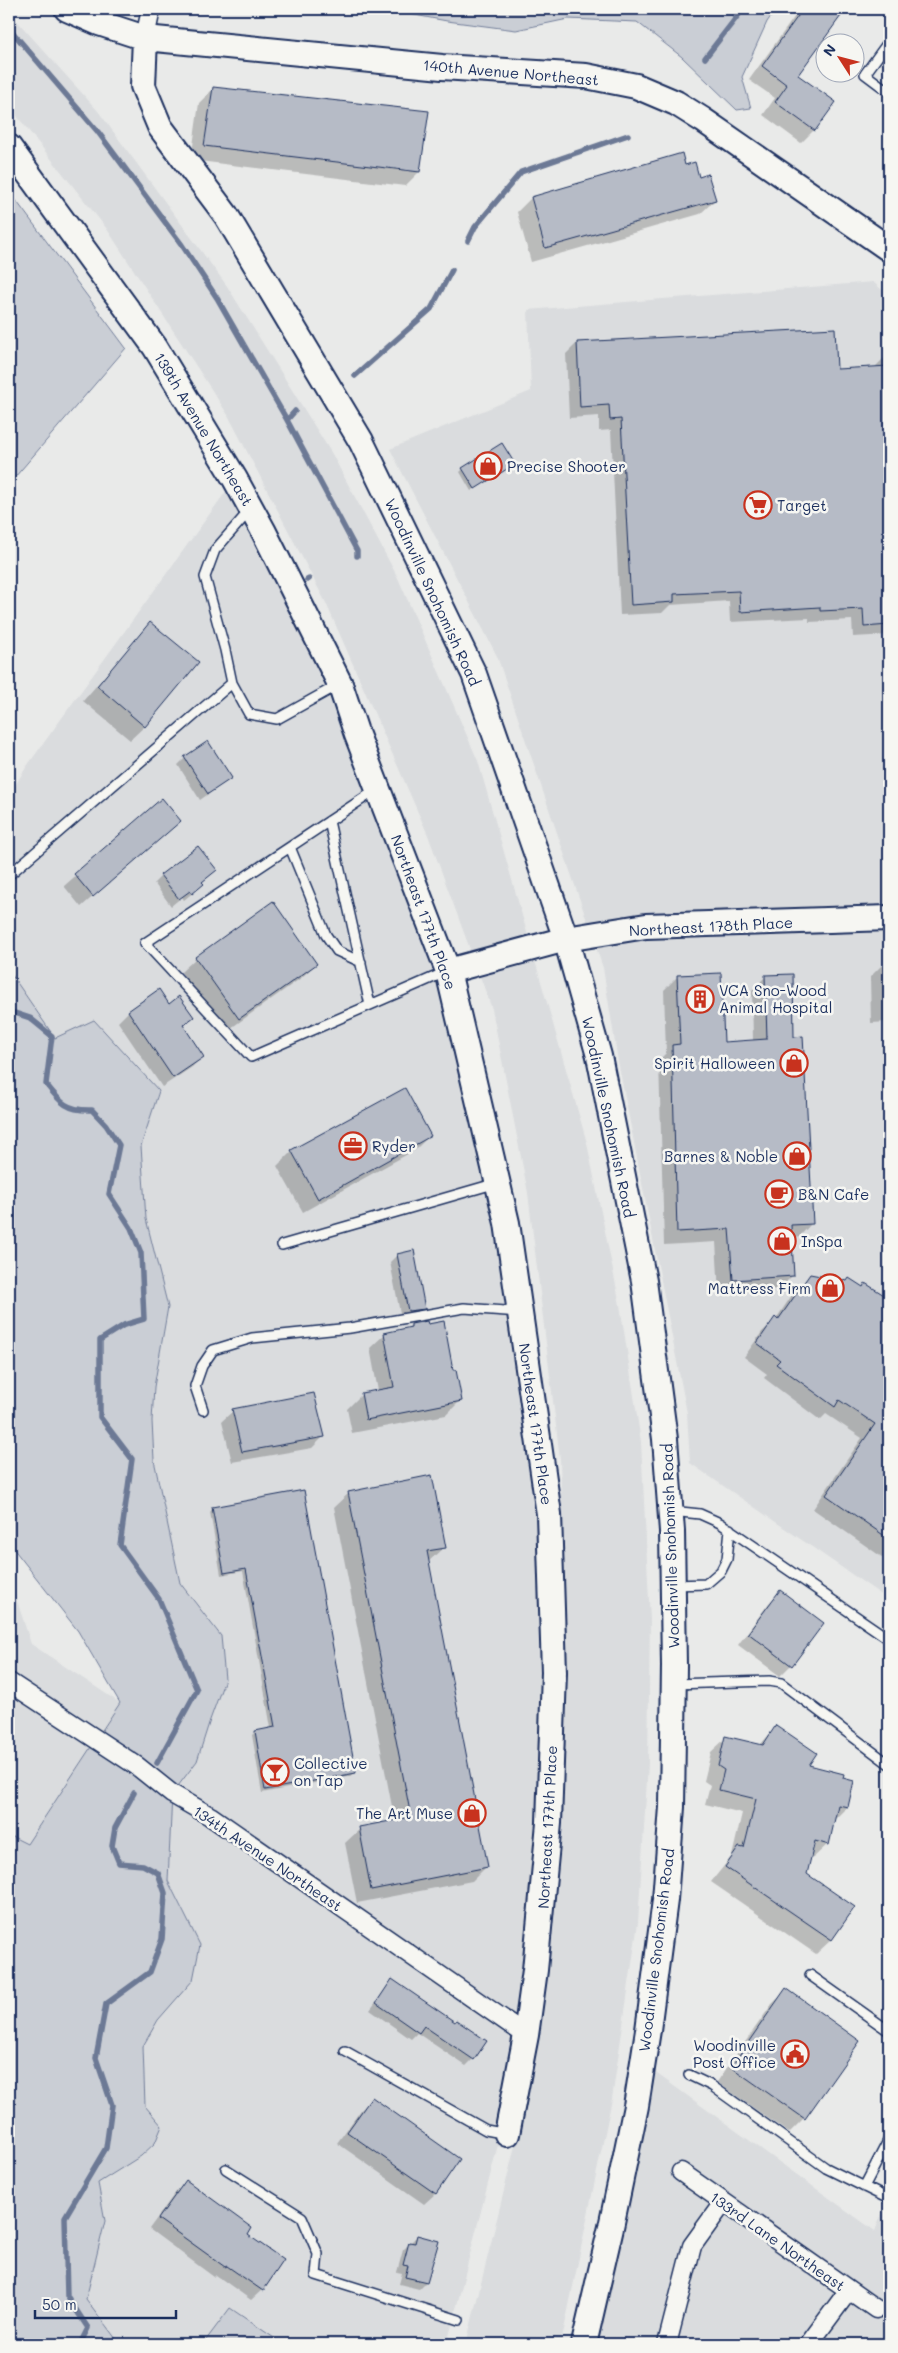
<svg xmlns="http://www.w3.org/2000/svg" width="898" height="2353" viewBox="0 0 898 2353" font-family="Mali,sans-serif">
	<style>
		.built { fill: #dadcde }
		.green { fill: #caced5; stroke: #727e9a }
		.shadow { fill: #0003 }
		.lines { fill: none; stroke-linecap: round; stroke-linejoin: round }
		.stream { stroke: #6c7995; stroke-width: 5.5 }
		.building { fill: #b6bbc6; stroke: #1b2f5e }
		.lane-casing { stroke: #1b2f5e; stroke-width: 12 }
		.street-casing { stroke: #1b2f5e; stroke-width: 21 }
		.secondary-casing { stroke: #1b2f5e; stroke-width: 28 }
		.lane { stroke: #f6f6f2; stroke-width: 9 }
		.street { stroke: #f6f6f2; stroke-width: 18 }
		.secondary { stroke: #f6f6f2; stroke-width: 24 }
		.labels { text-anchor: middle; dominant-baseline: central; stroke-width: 5; stroke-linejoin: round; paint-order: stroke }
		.street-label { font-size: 15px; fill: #1b2f5e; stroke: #f6f6f2 }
		.poi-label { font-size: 15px; fill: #1b2f5e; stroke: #f6f6f2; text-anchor: start }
	</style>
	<rect width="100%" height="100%" fill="#e9eae9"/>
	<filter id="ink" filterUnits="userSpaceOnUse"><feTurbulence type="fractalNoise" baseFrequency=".02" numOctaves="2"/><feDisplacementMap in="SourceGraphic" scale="10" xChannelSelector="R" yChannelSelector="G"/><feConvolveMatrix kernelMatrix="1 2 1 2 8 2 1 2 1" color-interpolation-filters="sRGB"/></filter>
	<g filter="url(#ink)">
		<path class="built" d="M9 12 98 111 227 286 332 454 398 578 478 761 587 1143 620 1305 641 1442 650 1620 648 1764 638 1923 612 2099 561 2344H466L534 2069 563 1793 565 1650 560 1459 528 1193 492 1009 428 835 326 603 228 415 107 229 9 106Z
			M873 282 889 296V1600L690 1463 687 1413 618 1061 603 968 497 656 390 449 531 391 528 310Z
			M235 479 264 532 448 971 507 1223 554 1672 526 2035 447 2344H114L116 2339 86 2299 105 2221 98 2182 141 2156 155 2143 145 2106 143 2046 158 2020 185 1914 168 1881 172 1794 197 1761 210 1720 225 1679 221 1636 180 1583 154 1460 152 1421 154 1387 168 1307 146 1219 141 1146 159 1091 55 1038 9 971V795L27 766Z
			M9 1576 31 1644 120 1703 27 1845 9 1835Z
			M635 2058 875 2231 889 2196V2344H576Z"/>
		<path class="green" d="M382 9H776L767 22 742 77 751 108 737 110 682 57 637 22 568 19 516 30 447 21Z
			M9 191 126 348 9 484Z
			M9 971 55 1038 94 1020 159 1091 141 1146 146 1219 168 1307 154 1387 152 1421 154 1460 180 1583 221 1636 225 1679 210 1720 197 1761 172 1794 168 1881 200 1945 193 1980 158 2020 143 2046 145 2106 162 2126 155 2143 141 2156 98 2183 105 2221 86 2299 116 2339 114 2344H9V1835L27 1844 120 1703 78 1631 9 1543Z
			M230 2308 283 2344H203Z"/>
		<path class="shadow" d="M800 9H845L796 75 814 130 801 143 763 115 775 98 749 80Z
			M214 88 419 172 405 186 191 160 199 103Z
			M684 167 715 200 700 214 531 262 517 212 531 198Z
			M577 343 836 370 874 368 886 356H889V635L853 637 852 620 809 622V618L730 622 729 601 670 605 662 613 620 615 611 430 599 431V416L569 418 566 354Z
			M510 467 471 491 460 472 463 469Z
			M150 624 145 726 130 740 83 701Z
			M185 758 231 778 200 800 178 765Z
			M162 800 179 821 81 907 64 886Z
			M161 876 201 883 195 891 184 900 182 897 171 906 154 883Z
			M196 958 316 964 301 978 224 1033 181 972Z
			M881 966H889V1022L871 1023 870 977Z
			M766 976 793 1038 811 1224 798 1238H790L793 1275 779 1289 719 1293 716 1242 664 1245 659 1060 666 1053 664 990 677 977 723 1043 753 1041 752 990Z
			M159 991 169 1006 192 1016 182 1026 203 1056 192 1067 162 1087 118 1022 128 1012Z
			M429 1136 415 1150 303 1212 277 1166 292 1151Z
			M397 1255 424 1308 416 1315 401 1318 390 1262Z
			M810 1275 862 1288 866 1285 889 1300V1562L813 1509 862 1438 826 1414 820 1420 764 1378 767 1374 744 1357 762 1332 776 1319 796 1289Z
			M411 1325 452 1372 461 1400 446 1415 352 1433 347 1409 362 1394 378 1391 370 1348 385 1334 406 1330Z
			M233 1411 323 1437 312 1448 232 1462 222 1421Z
			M303 1492 355 1773 351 1776 262 1793 252 1735 255 1732 271 1728 243 1571 221 1575 210 1512 213 1508Z
			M349 1493 444 1547 428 1562 486 1867 472 1881 357 1903 345 1843 360 1829 395 1822 334 1507Z
			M780 1592 822 1623 791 1665 780 1676 738 1645 769 1603Z
			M776 1727 807 1766 847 1807 834 1820 828 1844 813 1858H809L805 1874 853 1907 831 1940 816 1954 711 1882 732 1856 742 1813 705 1804 710 1785 704 1781 711 1752 726 1738 759 1746Z
			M392 1981 473 2059 466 2066 417 2033 411 2039 370 2010Z
			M787 1990 859 2041 804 2118 789 2133 717 2082 772 2004Z
			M372 2099 459 2160 435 2194 424 2204 337 2143 361 2110Z
			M186 2182 246 2235 262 2290 251 2300 216 2275 214 2277 149 2229 176 2192Z
			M417 2236 437 2242 426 2282 419 2289 399 2284 402 2273 397 2272 403 2250Z
			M889 2332V2344H881Z"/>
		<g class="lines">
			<path class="stream" d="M9 28 98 132 182 245 217 298 287 420
				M705 58 743 9
				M468 241 475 227 521 172 628 135
				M355 376 431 309 452 270
				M295 411 287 420 357 551V556
				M307 580 309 579
				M9 1011 30 1018 52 1036 46 1084C61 1103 67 1111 92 1110L106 1125 119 1145 109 1194 131 1228 141 1253 144 1319 124 1325 100 1340V1417L132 1459 120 1545 159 1599 197 1690 157 1763
				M80 2344 88 2328 67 2296 65 2217 106 2148 112 2105 96 2058 106 2004 150 1972 162 1939 165 1893 158 1873 143 1865 119 1863 112 1846 115 1828 134 1793"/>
		</g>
		<path class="building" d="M803 9H846L798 75 836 102 815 131 775 102 787 85 762 66Z
			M213 87 429 111 420 172 204 146Z
			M682 153 685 165 695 162 699 177 708 174 716 200 545 248 531 197Z
			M835 328 837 369 889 366V625L864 627 863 609 820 611V607L740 612 739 591 674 594V602L631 605 621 419 610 420 609 405 580 407 577 342Z
			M502 443 515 464 475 489 462 468Z
			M150 622 199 662 145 727 97 686Z
			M208 741 232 778 208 794 184 757Z
			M162 798 181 821 93 897 74 874Z
			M198 846 217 870 202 882 204 884 192 894 190 891 179 899 160 875Z
			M273 901 317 964 239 1019 195 957Z
			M721 973 724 1042 767 1039 765 975 793 974 794 1037 803 1036 813 1224 791 1225 794 1276 733 1280 729 1229 677 1232 672 1045 680 1044 677 975Z
			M159 989 169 1004 179 996 194 1017 183 1025 204 1057 173 1078 128 1011Z
			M405 1088 431 1136 318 1199 291 1150Z
			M414 1250 425 1309 408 1311 397 1254Z
			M810 1274 847 1281 849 1278 863 1287 865 1283 889 1298V1539L826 1495 875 1424 839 1400 835 1407 776 1364 780 1360 757 1343 775 1317 778 1320Z
			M427 1321 428 1324 444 1321 453 1370H456L462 1401 366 1420 361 1393 394 1387 384 1333 411 1327V1324Z
			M314 1393 325 1437 242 1452 232 1409Z
			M432 1475 446 1548 427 1551 488 1867 371 1890 359 1827 411 1817 348 1492Z
			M304 1490 356 1773 265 1790 255 1731 275 1727 246 1569 224 1573 212 1507Z
			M780 1590 824 1623 792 1666 748 1633Z
			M776 1725 817 1753 809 1765 844 1774 843 1778 854 1781 848 1807 838 1805 829 1845 815 1841 807 1874 855 1907 832 1940 725 1867 739 1847 744 1848 756 1799 719 1790 724 1770 718 1766 725 1736 763 1745Z
			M392 1979 455 2022 456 2020 487 2041 474 2060 424 2026 419 2033 376 2003Z
			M786 1988 860 2041 805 2119 731 2067Z
			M372 2097 460 2159 436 2194 347 2132Z
			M186 2180 252 2228 248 2235 284 2260 263 2291 227 2266 225 2267 158 2219Z
			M417 2235 439 2241 427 2282 405 2277 408 2266 403 2265 409 2242 415 2243Z"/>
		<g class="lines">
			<g class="lane-casing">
				<path id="lane" d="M889 41 865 74 889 92
					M232 683 249 714 277 719 340 684
					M376 790 145 943 251 1057 448 971
					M329 821 370 1005
					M290 847 326 935 337 951 361 962
					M9 875 232 683 225 650 205 577 215 550 251 509
					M282 1245 497 1183
					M203 1410 195 1386 202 1366 213 1350 252 1338 350 1328 464 1308 520 1312
					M671 1511 700 1514 720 1523 889 1639
					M674 1585 706 1584 721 1571 727 1559 730 1529
					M674 1684 769 1681 781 1683 889 1764
					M810 1975 889 2031
					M345 2051 486 2130 507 2134
					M689 2075 712 2086 826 2168 889 2199
					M226 2169 302 2217 318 2254 316 2275 459 2320
					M864 2187 889 2139"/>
			</g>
			<g class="street-casing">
				<path id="street" d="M145 38 151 9
					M9 1682 137 1766 172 1794 210 1816 526 2035
					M681 2172 876 2309
					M667 2344 692 2246 723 2203
					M809 2344 849 2290"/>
			</g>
			<g class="secondary-casing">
				<path id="secondary" d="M67 9 99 23 145 38 442 67 586 76 636 86 676 103 703 120 889 249
					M145 38 143 86 160 127 226 215 361 441 474 674 566 939 599 1056 644 1281 665 1439 672 1531 674 1666 672 1807 665 1900 648 2030 636 2106 611 2227 584 2344
					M9 147 155 347 235 479 264 532 340 684 357 735 448 971 507 1223 549 1514 554 1672 549 1823 535 1970 526 2035 507 2134
					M448 971 566 939 646 926 889 918"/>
			</g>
			<use href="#lane" class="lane"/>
			<use href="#street" class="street"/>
			<use href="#secondary" class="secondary"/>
		</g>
	</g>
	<defs>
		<g id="shop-ring" transform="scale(1.4375)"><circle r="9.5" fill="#f6f6f2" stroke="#c8321e" stroke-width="1.5"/><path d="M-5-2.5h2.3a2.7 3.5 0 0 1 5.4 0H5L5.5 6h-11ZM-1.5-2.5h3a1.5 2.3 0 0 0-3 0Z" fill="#c8321e"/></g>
		<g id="supermarket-ring" transform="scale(1.4375)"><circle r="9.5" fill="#f6f6f2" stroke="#c8321e" stroke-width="1.5"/><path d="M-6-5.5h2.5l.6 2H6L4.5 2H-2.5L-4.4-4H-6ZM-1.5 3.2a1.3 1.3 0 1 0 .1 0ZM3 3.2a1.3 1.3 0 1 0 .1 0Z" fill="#c8321e"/></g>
		<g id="building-ring" transform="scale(1.4375)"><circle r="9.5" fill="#f6f6f2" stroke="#c8321e" stroke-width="1.5"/><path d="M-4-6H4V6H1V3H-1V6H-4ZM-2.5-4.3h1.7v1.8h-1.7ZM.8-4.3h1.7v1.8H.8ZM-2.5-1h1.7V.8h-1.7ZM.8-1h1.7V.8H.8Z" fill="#c8321e"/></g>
		<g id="office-ring" transform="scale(1.4375)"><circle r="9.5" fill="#f6f6f2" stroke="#c8321e" stroke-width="1.5"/><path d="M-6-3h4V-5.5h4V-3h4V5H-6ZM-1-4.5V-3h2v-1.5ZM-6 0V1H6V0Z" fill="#c8321e"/></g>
		<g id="cafe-ring" transform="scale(1.4375)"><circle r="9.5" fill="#f6f6f2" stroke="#c8321e" stroke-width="1.5"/><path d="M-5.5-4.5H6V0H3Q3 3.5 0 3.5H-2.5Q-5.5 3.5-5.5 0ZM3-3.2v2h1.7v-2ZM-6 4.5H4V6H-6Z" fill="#c8321e"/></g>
		<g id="bar-ring" transform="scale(1.4375)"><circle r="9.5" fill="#f6f6f2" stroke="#c8321e" stroke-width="1.5"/><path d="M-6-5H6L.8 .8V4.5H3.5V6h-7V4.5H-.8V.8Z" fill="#c8321e"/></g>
		<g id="civic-ring" transform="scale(1.4375)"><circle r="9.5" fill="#f6f6f2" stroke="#c8321e" stroke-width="1.5"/><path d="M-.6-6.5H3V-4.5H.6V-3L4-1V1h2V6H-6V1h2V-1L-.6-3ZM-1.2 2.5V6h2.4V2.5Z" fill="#c8321e"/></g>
	</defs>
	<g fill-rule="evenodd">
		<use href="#shop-ring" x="488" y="466"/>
		<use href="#supermarket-ring" x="758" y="505"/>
		<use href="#building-ring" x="700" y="999"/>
		<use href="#shop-ring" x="794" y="1063"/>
		<use href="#office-ring" x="353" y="1146"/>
		<use href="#shop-ring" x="797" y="1156"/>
		<use href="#cafe-ring" x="779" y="1194"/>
		<use href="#shop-ring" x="782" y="1241"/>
		<use href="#shop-ring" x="830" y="1288"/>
		<use href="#bar-ring" x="275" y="1772"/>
		<use href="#shop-ring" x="472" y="1813"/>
		<use href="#civic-ring" x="795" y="2054"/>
	</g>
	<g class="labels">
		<g class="street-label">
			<text transform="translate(511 72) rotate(5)">140th Avenue Northeast</text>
			<text transform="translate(204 429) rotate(59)">139th Avenue Northeast</text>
			<text transform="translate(433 592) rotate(65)">Woodinville Snohomish Road</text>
			<text transform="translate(424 912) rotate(70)">Northeast 177th Place</text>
			<text transform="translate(711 926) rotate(-3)">Northeast 178th Place</text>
			<text transform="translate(609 1117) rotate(78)">Woodinville Snohomish Road</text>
			<text transform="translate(536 1424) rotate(82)">Northeast 177th Place</text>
			<text transform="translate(670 1546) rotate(-92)">Woodinville Snohomish Road</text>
			<text transform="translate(547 1827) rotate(-87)">Northeast 177th Place</text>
			<text transform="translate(268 1858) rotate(34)">134th Avenue Northeast</text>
			<text transform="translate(656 1950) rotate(-83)">Woodinville Snohomish Road</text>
			<text transform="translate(778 2241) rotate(35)">133rd Lane Northeast</text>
		</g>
		<g class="poi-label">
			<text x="507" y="466">Precise Shooter</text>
			<text x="777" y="505">Target</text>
			<text x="719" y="990">VCA Sno-Wood<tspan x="719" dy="17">Animal Hospital</tspan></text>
			<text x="775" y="1063" text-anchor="end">Spirit Halloween</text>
			<text x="372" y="1146">Ryder</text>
			<text x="778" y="1156" text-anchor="end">Barnes &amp; Noble</text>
			<text x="798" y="1194">B&amp;N Cafe</text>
			<text x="801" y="1241">InSpa</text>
			<text x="811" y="1288" text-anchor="end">Mattress Firm</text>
			<text x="294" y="1763">Collective<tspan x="294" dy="17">on Tap</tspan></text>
			<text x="453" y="1813" text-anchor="end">The Art Muse</text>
			<text x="776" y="2045" text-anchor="end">Woodinville<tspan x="776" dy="17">Post Office</tspan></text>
		</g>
	</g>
	<rect width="898" height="2353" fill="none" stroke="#f6f6f2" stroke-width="30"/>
	<rect x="15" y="15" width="868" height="2323" fill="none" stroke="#1b2f5e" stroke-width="2" filter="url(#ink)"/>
	<g transform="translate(840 58) rotate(306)"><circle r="24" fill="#f6f6f2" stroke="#9ea6b7"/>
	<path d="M0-4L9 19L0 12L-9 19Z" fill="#c8321e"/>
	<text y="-8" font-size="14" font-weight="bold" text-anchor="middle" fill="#1b2f5e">N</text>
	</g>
	<path d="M35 2310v8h141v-8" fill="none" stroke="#1b2f5e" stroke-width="2.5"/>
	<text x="42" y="2310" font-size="15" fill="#1b2f5e" stroke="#f6f6f2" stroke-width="4" paint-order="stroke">50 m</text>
</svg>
